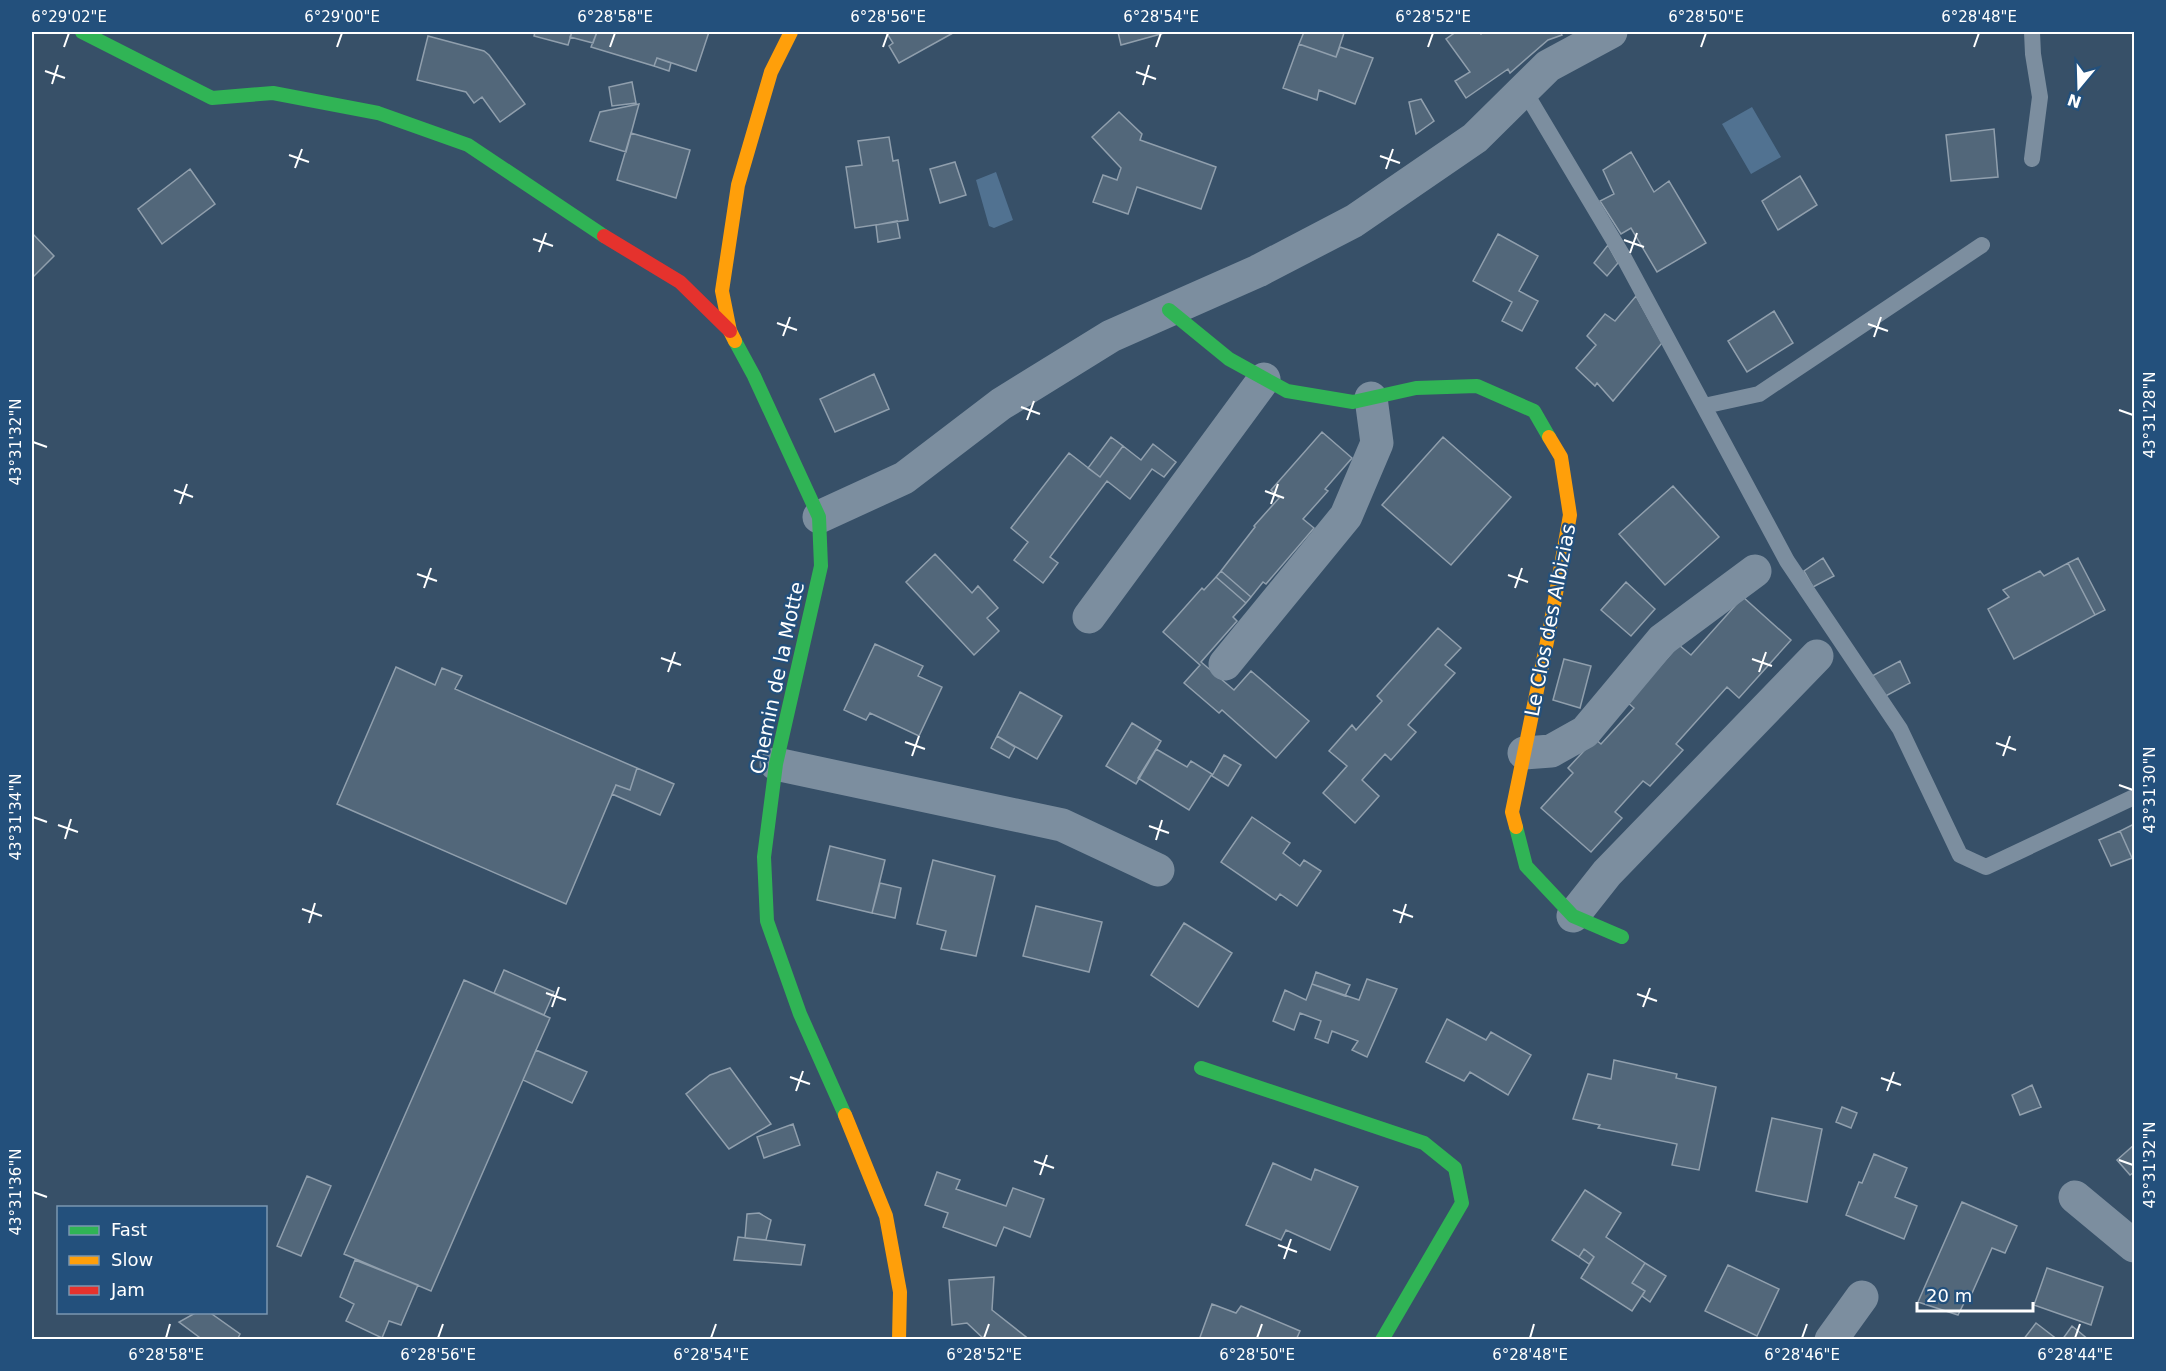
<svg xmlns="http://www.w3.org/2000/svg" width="2166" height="1371" viewBox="0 0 2166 1371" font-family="'DejaVu Sans',sans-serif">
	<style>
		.water { fill: #517291 }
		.building { fill: #52677a; stroke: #909fad; stroke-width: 1.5 }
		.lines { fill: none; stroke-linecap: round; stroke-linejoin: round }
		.lane { stroke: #7c8e9f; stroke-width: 16 }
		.street { stroke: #7c8e9f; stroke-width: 33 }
		.fast { stroke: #30b455; stroke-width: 14 }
		.slow { stroke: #ff9f0a; stroke-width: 14 }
		.jam { stroke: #e5322d; stroke-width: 14 }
		.ticks { fill: none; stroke: #fff; stroke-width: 2 }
		.labels { text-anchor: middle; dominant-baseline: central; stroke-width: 4.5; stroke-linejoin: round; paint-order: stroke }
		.street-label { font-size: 20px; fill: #fff; stroke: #23507c }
		.neatline { fill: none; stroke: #fff; stroke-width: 2 }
		.ticks-label { font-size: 15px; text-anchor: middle; fill: #fff }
	</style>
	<rect width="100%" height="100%" fill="#375068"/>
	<path class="water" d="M1752 107 1781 157 1751 174 1722 124Z
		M996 172 1013 220 994 228 989 226 976 180Z"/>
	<path class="building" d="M535 32H572L568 45 534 36Z
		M572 32H597L593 43 570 37Z
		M597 32H709L696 71 657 58 654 66 591 47Z
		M886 32H952L953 33 899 63 889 46 893 43Z
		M1118 32H1168L1121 45Z
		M1304 32H1340L1344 33 1336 57 1299 44Z
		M1456 32H1479L1481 34 1484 32H1560L1562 35 1548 40 1510 73 1508 69 1466 98 1455 81 1470 72 1446 39Z
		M428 36 484 51 489 55 525 104 500 122 482 97 474 103 466 92 417 80Z
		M1299 44 1336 57 1340 47 1373 58 1355 104 1319 90 1317 100 1283 88Z
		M657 58 671 63 669 71 654 66Z
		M632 82 636 103 612 106 609 87Z
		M1421 99 1434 121 1416 134 1409 102Z
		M639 104 626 152 590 141 600 112Z
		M1119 112 1142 134 1140 140 1216 167 1201 209 1137 187 1128 214 1093 202 1103 175 1117 180 1121 168 1092 137Z
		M1994 129 1998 177 1951 181 1946 135Z
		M631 133 690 150 676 198 617 180Z
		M889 137 893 161 898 160 908 220 855 228 846 167 862 165 858 141Z
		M1631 152 1654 192 1669 181 1706 243 1657 272 1631 228 1621 234 1600 201 1614 194 1603 170Z
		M955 162 966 195 940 203 930 169Z
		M190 169 215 204 162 244 138 209Z
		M1800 176 1817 205 1778 230 1762 201Z
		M897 221 900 238 878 242 876 225Z
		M32 233 54 256 32 278Z
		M1498 234 1538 256 1519 291 1538 301 1522 331 1502 321 1512 302 1473 281Z
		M1608 245 1618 263 1607 276 1594 263Z
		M1636 296 1662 343 1613 401 1597 383 1595 386 1576 368 1596 345 1587 336 1605 314 1615 321Z
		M1774 311 1793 343 1747 372 1728 341Z
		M874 374 889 409 835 432 820 399Z
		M1322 432 1352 458 1325 489 1328 491 1303 519 1314 528 1266 584 1263 582 1251 597 1221 571 1255 527 1254 526 1279 498 1271 490Z
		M1111 437 1123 446 1100 477 1088 468Z
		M1443 437 1511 497 1451 565 1382 505Z
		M1153 444 1176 462 1164 477 1152 469 1130 499 1107 481 1050 557 1058 563 1043 583 1014 560 1028 542 1011 528 1069 453 1100 477 1123 446 1141 460Z
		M1673 486 1719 537 1665 585 1619 534Z
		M935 554 972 593 978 586 998 608 987 618 999 631 974 655 906 582Z
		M1823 558 1834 576 1813 587 1804 571Z
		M2078 558 2105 610 2095 615 2068 563Z
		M2068 563 2095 615 2014 659 1988 609 2009 597 2003 590 2040 571 2044 576Z
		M1221 571 1251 597 1246 603 1216 577Z
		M1216 577 1246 603 1233 617 1237 621 1201 662 1234 690 1251 671 1309 721 1276 758 1222 710 1219 713 1184 683 1200 665 1163 632 1202 588 1204 590Z
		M1626 582 1655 609 1631 636 1601 610Z
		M1743 597 1791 640 1739 698 1727 687 1676 744 1683 750 1650 786 1643 781 1615 812 1622 818 1591 852 1541 808 1573 773 1568 768 1595 739 1601 744 1634 708 1627 702 1679 645 1691 655Z
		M1438 628 1461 648 1445 665 1455 673 1408 725 1416 732 1391 760 1385 754 1362 780 1379 796 1355 823 1323 793 1347 766 1329 751 1352 725 1356 730 1382 701 1377 696Z
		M875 644 923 666 918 676 942 687 919 736 870 713 866 720 844 710Z
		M1564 659 1591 666 1580 708 1553 700Z
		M1900 661 1910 683 1882 698 1872 676Z
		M396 667 435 685 442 668 462 676 455 689 637 768 630 790 616 785 566 904 337 804Z
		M1020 692 1062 716 1037 759 997 736Z
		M1132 723 1161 741 1136 784 1106 766Z
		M997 736 1015 747 1009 758 991 748Z
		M1156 749 1187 767 1191 761 1212 774 1189 810 1138 778Z
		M1224 755 1241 765 1228 786 1212 776Z
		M637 768 674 784 660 815 612 794 616 785 630 790Z
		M1252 817 1290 843 1283 853 1300 866 1304 860 1321 871 1297 906 1280 894 1276 900 1221 862Z
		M2134 824V856L2132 858 2120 831Z
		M2120 831 2132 858 2111 866 2099 840Z
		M830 846 885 860 872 913 817 900Z
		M933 860 995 876 976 956 941 949 946 931 917 924Z
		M880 883 901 888 895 918 872 913Z
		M1036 906 1102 922 1089 972 1023 956Z
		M1184 923 1232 953 1198 1007 1151 975Z
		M504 970 554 992 544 1015 494 993Z
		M1316 972 1350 985 1345 996 1312 984Z
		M1367 979 1397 989 1367 1057 1352 1050 1358 1041 1332 1031 1328 1043 1315 1038 1321 1021 1300 1013 1294 1030 1273 1021 1285 990 1306 1000 1312 984 1359 1000Z
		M464 980 550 1018 431 1291 344 1254Z
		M1447 1019 1486 1040 1491 1032 1531 1055 1508 1095 1470 1072 1464 1081 1426 1062Z
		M536 1050 587 1072 572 1103 523 1080Z
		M1614 1060 1677 1074 1676 1078 1716 1087 1699 1170 1672 1165 1677 1144 1598 1128 1600 1125 1573 1119 1588 1074 1611 1079Z
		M730 1068 771 1124 729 1149 686 1094 710 1075Z
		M2032 1085 2041 1107 2020 1115 2012 1095Z
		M1842 1107 1857 1113 1851 1128 1836 1122Z
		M1772 1118 1822 1129 1807 1202 1756 1191Z
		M793 1124 800 1145 764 1158 757 1137Z
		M2134 1145V1172L2130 1175 2117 1160Z
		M1874 1154 1907 1168 1895 1197 1917 1206 1904 1239 1846 1215 1859 1182 1862 1183Z
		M1273 1163 1311 1180 1315 1169 1358 1187 1330 1250 1286 1230 1281 1240 1246 1225Z
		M937 1172 960 1180 956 1189 1006 1206 1013 1188 1044 1199 1030 1237 1004 1227 996 1246 943 1227 948 1213 925 1205Z
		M307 1176 331 1186 301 1256 277 1246Z
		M1585 1190 1621 1213 1606 1237 1645 1263 1632 1283 1645 1291 1632 1311 1581 1278 1594 1257 1584 1249 1579 1257 1552 1240Z
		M1962 1202 2017 1226 2005 1253 1992 1248 1969 1300 1966 1299 1958 1315 1918 1302Z
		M759 1213 771 1220 766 1240 745 1238 747 1214Z
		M738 1237 805 1245 801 1265 734 1260Z
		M1584 1249 1594 1257 1589 1264 1579 1257Z
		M355 1260 418 1285 401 1325 389 1321 382 1338 346 1321 354 1304 340 1297Z
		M1645 1263 1666 1276 1650 1302 1642 1296 1645 1291 1632 1283Z
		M1728 1265 1779 1289 1757 1336 1705 1311Z
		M2047 1268 2103 1287 2091 1325 2034 1305Z
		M994 1277 992 1310 1030 1340H985L967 1323 952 1325 949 1280Z
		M1212 1304 1236 1313 1241 1306 1300 1331 1296 1340H1199Z
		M197 1312H209L240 1334 237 1340H203L179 1322Z
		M2036 1323 2058 1340H2023Z
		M2072 1326 2089 1340H2062Z"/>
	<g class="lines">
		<path class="lane" d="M1524 90 1623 256 1787 561 1900 729 1960 855 1986 867 2134 797
			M2032 159 2040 97 2033 54 2032 32
			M1704 406 1759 394 1982 245"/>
		<path class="street" d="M819 517 904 478 1001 404 1111 336 1258 271 1354 221 1475 138 1548 66 1611 32
			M1089 617 1264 379
			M1225 664 1346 516 1377 443 1371 398
			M1524 753 1551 751 1585 732 1662 640 1755 571
			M776 764 1062 825 1158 870
			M1573 916 1607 873 1817 656
			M2075 1197 2134 1246
			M1831 1340 1862 1297"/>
		<path class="fast" d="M82 32 212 98 273 93 378 113 468 145 604 236
			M1169 310 1229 359 1287 391 1353 402 1416 388 1477 386 1534 411 1549 437
			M735 341 754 376 819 517 821 566 776 764 764 857 767 921 800 1014 845 1115
			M1516 827 1526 866 1573 916 1622 937
			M1201 1068 1424 1143 1455 1168 1462 1203 1382 1340"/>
		<path class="slow" d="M735 341 730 331 722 291 738 185 771 72 791 32
			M1516 827 1512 812 1550 627 1570 515 1561 457 1549 437
			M845 1115 886 1216 900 1292 899 1340"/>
		<path class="jam" d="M604 236 680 282 730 331"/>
	</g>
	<path class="ticks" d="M64 47 69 33M337 47 342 33M610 47 615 33M883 47 888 33M1156 47 1161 33M1428 47 1433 33M1701 47 1706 33M1974 47 1979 33M45 71 65 78M1136 72 1156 79M52 84 58 65M1143 85 1149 65M289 155 309 162M1380 156 1400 163M295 168 302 149M1386 169 1393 149M533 239 553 246M1624 240 1644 247M539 252 546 233M1630 253 1637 233M777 323 797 330M1868 324 1888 331M783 336 790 317M1874 337 1881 317M1021 407 1040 414M2119 410 2133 415M1027 420 1034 401M33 442 47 447M174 490 193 497M1265 491 1284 498M180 504 187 484M1271 504 1278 484M417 574 437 581M1508 575 1528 582M424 588 431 568M1515 588 1522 568M661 658 681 665M1752 659 1772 666M668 672 675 652M1759 672 1766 652M905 742 925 749M1996 743 2016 750M912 756 919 736M2003 756 2010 736M2119 785 2133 790M33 817 47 822M58 825 78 832M1149 826 1169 833M65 839 71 819M1156 840 1162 820M302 909 322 916M1393 910 1413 917M309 923 315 903M1400 923 1406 904M546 993 566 1000M1637 994 1657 1001M552 1007 559 987M1643 1007 1650 988M790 1077 810 1084M1881 1078 1901 1085M796 1091 803 1071M1887 1091 1894 1072M2119 1160 2133 1165M1034 1161 1054 1168M1040 1175 1047 1155M33 1192 47 1197M1278 1245 1297 1252M1284 1259 1291 1239M166 1338 170 1324M438 1338 443 1324M711 1338 716 1324M984 1338 989 1324M1257 1338 1262 1324M1530 1338 1534 1324M1802 1338 1807 1324M2075 1338 2080 1324"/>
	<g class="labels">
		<g class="street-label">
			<text transform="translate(1550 620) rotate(-79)">Le Clos des Albizias</text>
			<text transform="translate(777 678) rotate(-78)">Chemin de la Motte</text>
		</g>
	</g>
	<rect width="2166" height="1371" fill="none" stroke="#23507c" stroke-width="66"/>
	<rect x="57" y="1206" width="210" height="108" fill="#23507c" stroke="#7b96b0" stroke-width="1.5"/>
	<rect x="69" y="1226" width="30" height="9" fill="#30b455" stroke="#7b96b0" stroke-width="1.5"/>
	<text x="111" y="1236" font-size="18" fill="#ffffff">Fast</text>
	<rect x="69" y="1256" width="30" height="9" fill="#ff9f0a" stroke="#7b96b0" stroke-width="1.5"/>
	<text x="111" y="1266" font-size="18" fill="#ffffff">Slow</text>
	<rect x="69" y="1286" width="30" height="9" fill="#e5322d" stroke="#7b96b0" stroke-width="1.5"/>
	<text x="111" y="1296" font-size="18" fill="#ffffff">Jam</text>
	<g transform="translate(2079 87) rotate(199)" stroke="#23507c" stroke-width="4.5" paint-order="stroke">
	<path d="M0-4.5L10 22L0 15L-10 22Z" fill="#ffffff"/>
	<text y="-9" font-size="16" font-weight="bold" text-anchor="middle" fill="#ffffff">N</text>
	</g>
	<path d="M1917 1302v9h116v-9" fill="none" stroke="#ffffff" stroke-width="3"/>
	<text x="1926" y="1302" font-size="18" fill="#ffffff" stroke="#23507c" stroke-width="4.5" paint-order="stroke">20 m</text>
	<rect x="33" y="33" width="2100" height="1305" class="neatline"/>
	<g class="ticks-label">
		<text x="69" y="22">6°29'02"E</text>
		<text x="342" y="22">6°29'00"E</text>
		<text x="615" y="22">6°28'58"E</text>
		<text x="888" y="22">6°28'56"E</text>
		<text x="1161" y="22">6°28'54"E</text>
		<text x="1433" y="22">6°28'52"E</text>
		<text x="1706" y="22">6°28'50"E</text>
		<text x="1979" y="22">6°28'48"E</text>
		<text transform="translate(2150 415) rotate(-90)" y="5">43°31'28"N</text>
		<text transform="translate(16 442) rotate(-90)" y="5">43°31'32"N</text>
		<text transform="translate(2150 790) rotate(-90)" y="5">43°31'30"N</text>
		<text transform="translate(16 817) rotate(-90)" y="5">43°31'34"N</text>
		<text transform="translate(2150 1165) rotate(-90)" y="5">43°31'32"N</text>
		<text transform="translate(16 1192) rotate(-90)" y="5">43°31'36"N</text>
		<text x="166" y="1360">6°28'58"E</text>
		<text x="438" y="1360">6°28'56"E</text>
		<text x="711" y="1360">6°28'54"E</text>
		<text x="984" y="1360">6°28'52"E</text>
		<text x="1257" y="1360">6°28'50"E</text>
		<text x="1530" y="1360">6°28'48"E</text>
		<text x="1802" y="1360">6°28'46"E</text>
		<text x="2075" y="1360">6°28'44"E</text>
	</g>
</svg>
